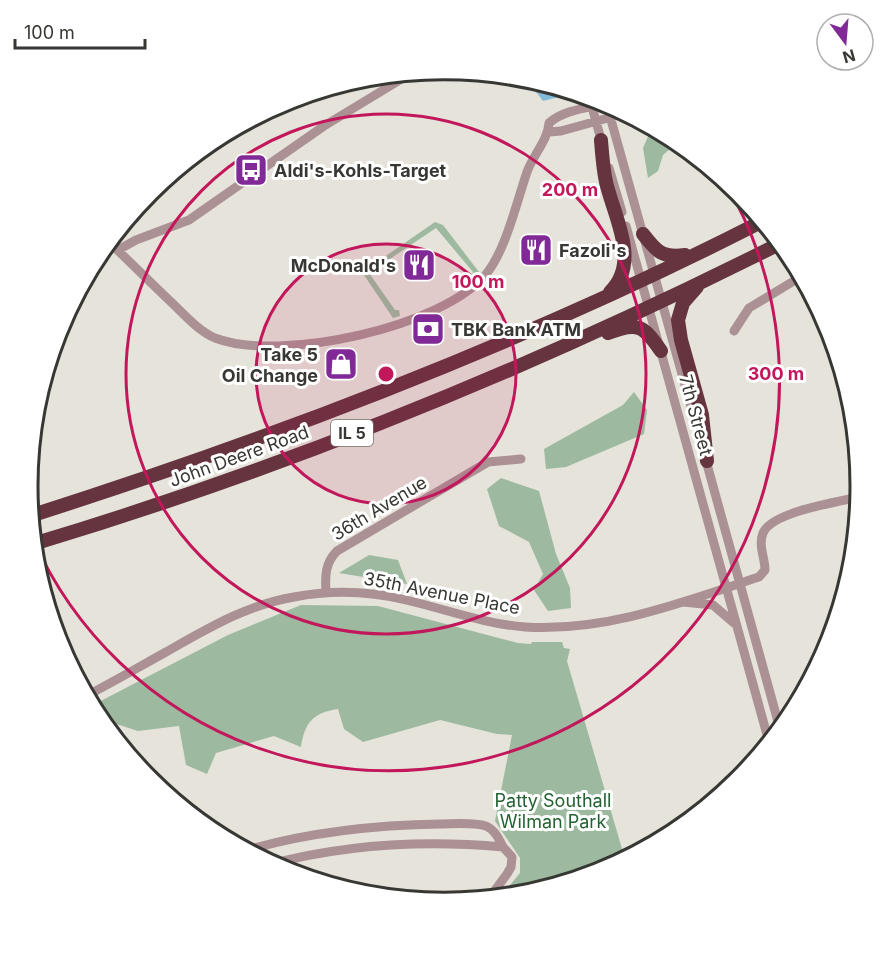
<svg xmlns="http://www.w3.org/2000/svg" width="887" height="971" viewBox="0 0 887 971" font-family="Inter,sans-serif">
	<style>
		.green { fill: #9dbaa0 }
		.water { fill: #83bcd8 }
		.lines { fill: none; stroke-linecap: round; stroke-linejoin: round }
		.minor { stroke: #ab9094; stroke-width: 9 }
		.highway { stroke: #65343e; stroke-width: 14 }
		.ring { fill: none; stroke: #c2185b; stroke-width: 3 }
		.labels { text-anchor: middle; dominant-baseline: central; stroke-width: 6; stroke-linejoin: round; paint-order: stroke }
		.shield { fill: #fff; stroke: #737370; stroke-width: 1.5 }
		.shield-label { font-size: 16px; font-weight: bold; fill: #373733 }
		.poi-label { font-size: 18px; font-weight: bold; fill: #373733; stroke: #fff; text-anchor: start }
		.street-label { font-size: 18px; fill: #373733; stroke: #fff }
		.park-label { font-size: 18px; fill: #236231; stroke: #fff }
		.rim { fill: none; stroke: #373733; stroke-width: 3 }
		.centre { fill: #c2185b; stroke: #fff; stroke-width: 3 }
		.ring-label { font-size: 18px; text-anchor: middle; font-weight: bold; fill: #c2185b; stroke: #fff; stroke-width: 6; stroke-linejoin: round; paint-order: stroke }
	</style>
	<rect width="100%" height="100%" fill="#e5e3da"/>
	<path class="green" d="M652 127 678 142 663 155 658 171 648 178 643 148Z
		M435 222 443 225 479 272 475 276 472 274 473 272 436 228 369 273 395 310H399L400 316 393 318 364 275V271Z
		M634 392 647 410 644 434 566 467 546 469 544 449 623 405Z
		M501 478 539 491 556 554 570 588 571 608 548 611 534 590 543 574 529 542 499 526 487 489Z
		M369 555 398 560 407 584 339 573Z
		M301 605 378 606 518 643 531 644 532 642H562L564 648 570 649 567 661 625 859C588 878 543 892 501 896L520 873V858L495 821 512 735 497 734 440 720 363 742 344 729 338 709C313 713 305 722 301 747L274 736 216 753 207 774 186 765 179 726 138 731 110 722 105 727 91 706 228 635Z"/>
	<path class="water" d="M525 77 573 92 571 94 543 101Z"/>
	<g class="lines">
		<path class="minor" d="M589 96 602 143
			M606 102 699 435
			M549 132 561 131 626 113
			M609 168 622 212
			M626 226 769 742
			M108 241C129 261 149 281 170 301 184 314 197 330 215 338 280 363 444 327 487 273 506 249 517 201 527 172 533 155 548 140 549 123 565 109 589 108 608 103
			M118 250 136 240 189 220 324 126 413 72
			M734 331 749 308 802 276
			M705 457 780 729
			M326 592C325 576 325 563 337 551L488 462 521 459
			M683 602 713 605 734 623
			M86 696C113 682 139 667 166 652 207 629 246 605 294 597 331 590 369 591 406 600 445 609 485 624 525 627 606 632 683 602 759 577L765 570C765 558 758 545 763 533 772 512 837 502 859 497
			M247 850C310 832 374 825 440 824 453 824 473 822 486 826 495 830 499 839 503 847 426 840 347 844 271 864
			M490 897 507 874 511 867 512 857 503 847"/>
		<path class="highway" d="M601 140C602 153 603 168 606 182 614 217 641 262 610 292
			M643 234C657 252 662 258 685 255
			M697 287 683 303 678 320 681 340 702 415 707 461
			M608 333C638 321 644 326 661 351
			M30 516C281 436 528 341 763 221
			M33 544C290 467 541 364 781 243"/>
	</g>
	<circle cx="386" cy="374" r="130" fill="#c2185b" fill-opacity=".12"/>
	<g class="ring">
		<circle cx="386" cy="374" r="130"/>
		<circle cx="386" cy="374" r="260"/>
		<path d="M725 182A390 390 0 1 1 33 539"/>
	</g>
	<defs>
		<g id="bus-square" transform="scale(1.725)"><rect x="-9" y="-9" width="18" height="18" rx="4" fill="#802997" stroke="#fff"/><path d="M-5-6H5V4H4V6H2V4H-2V6H-4V4H-5ZM-3.5-4V0h7V-4ZM-3.5 1.2v1.5H-2V1.2ZM2 1.2v1.5H3.5V1.2Z" fill="#fff"/></g>
		<g id="restaurant-square" transform="scale(1.725)"><rect x="-9" y="-9" width="18" height="18" rx="4" fill="#802997" stroke="#fff"/><path d="M-5-6h1v4h1v-4h1v4h1v-4h1v5L-1.5 .5V6h-2V.5L-5-1ZM5-6V6H3V1.5H1.5Q1.5-4 5-6Z" fill="#fff"/></g>
		<g id="bank-square" transform="scale(1.725)"><rect x="-9" y="-9" width="18" height="18" rx="4" fill="#802997" stroke="#fff"/><path d="M-6-4H6V4H-6ZM0-2.3a2.3 2.3 0 1 0 0 4.6a2.3 2.3 0 1 0 0-4.6Z" fill="#fff"/></g>
		<g id="shop-square" transform="scale(1.725)"><rect x="-9" y="-9" width="18" height="18" rx="4" fill="#802997" stroke="#fff"/><path d="M-5-2.5h2.3a2.7 3.5 0 0 1 5.4 0H5L5.5 6h-11ZM-1.5-2.5h3a1.5 2.3 0 0 0-3 0Z" fill="#fff"/></g>
	</defs>
	<g fill-rule="evenodd">
		<use href="#bus-square" x="251" y="170"/>
		<use href="#restaurant-square" x="536" y="250"/>
		<use href="#restaurant-square" x="419" y="265"/>
		<use href="#bank-square" x="428" y="329"/>
		<use href="#shop-square" x="341" y="364"/>
	</g>
	<g class="labels">
		<rect class="shield" x="331" y="420" width="42" height="26" rx="4.5"/>
		<g class="shield-label">
			<text x="352" y="433">IL 5</text>
		</g>
		<g class="poi-label">
			<text x="274" y="170">Aldi's-Kohls-Target</text>
			<text x="559" y="250">Fazoli's</text>
			<text x="396" y="265" text-anchor="end">McDonald's</text>
			<text x="451" y="329">TBK Bank ATM</text>
			<text x="318" y="354" text-anchor="end">Take 5<tspan x="318" dy="21">Oil Change</tspan></text>
		</g>
		<g class="street-label">
			<text transform="translate(696 415) rotate(75)">7th Street</text>
			<text transform="translate(239 456) rotate(-20)">John Deere Road</text>
			<text transform="translate(379 508) rotate(-31)">36th Avenue</text>
			<text transform="translate(442 593) rotate(11)">35th Avenue Place</text>
		</g>
		<g class="park-label">
			<text x="553" y="800">Patty Southall<tspan x="553" dy="21">Wilman Park</tspan></text>
		</g>
	</g>
	<path d="M0 0H887V971H0ZM38 486a406 406 0 1 1 812 0a406 406 0 1 1-812 0Z" fill="#fff" fill-rule="evenodd"/>
	<path class="rim" d="M38 486a406 406 0 1 1 812 0a406 406 0 1 1-812 0Z"/>
	<circle cx="386" cy="374" r="9" class="centre"/>
	<g class="ring-label">
		<text x="570" y="196">200 m</text>
		<text x="478" y="288">100 m</text>
		<text x="776" y="380">300 m</text>
	</g>
	<g transform="translate(845 42) rotate(164)"><circle r="28" fill="#ffffff" stroke="#afafad" stroke-width="1.5"/>
	<path d="M0-4.5L10 22L0 15L-10 22Z" fill="#802997"/>
	<text y="-9" font-size="16" font-weight="bold" text-anchor="middle" fill="#373733">N</text>
	</g>
	<path d="M15 39v9h130v-9" fill="none" stroke="#373733" stroke-width="3"/>
	<text x="24" y="39" font-size="18" fill="#373733" stroke="#ffffff" stroke-width="4.5" paint-order="stroke">100 m</text>
</svg>
